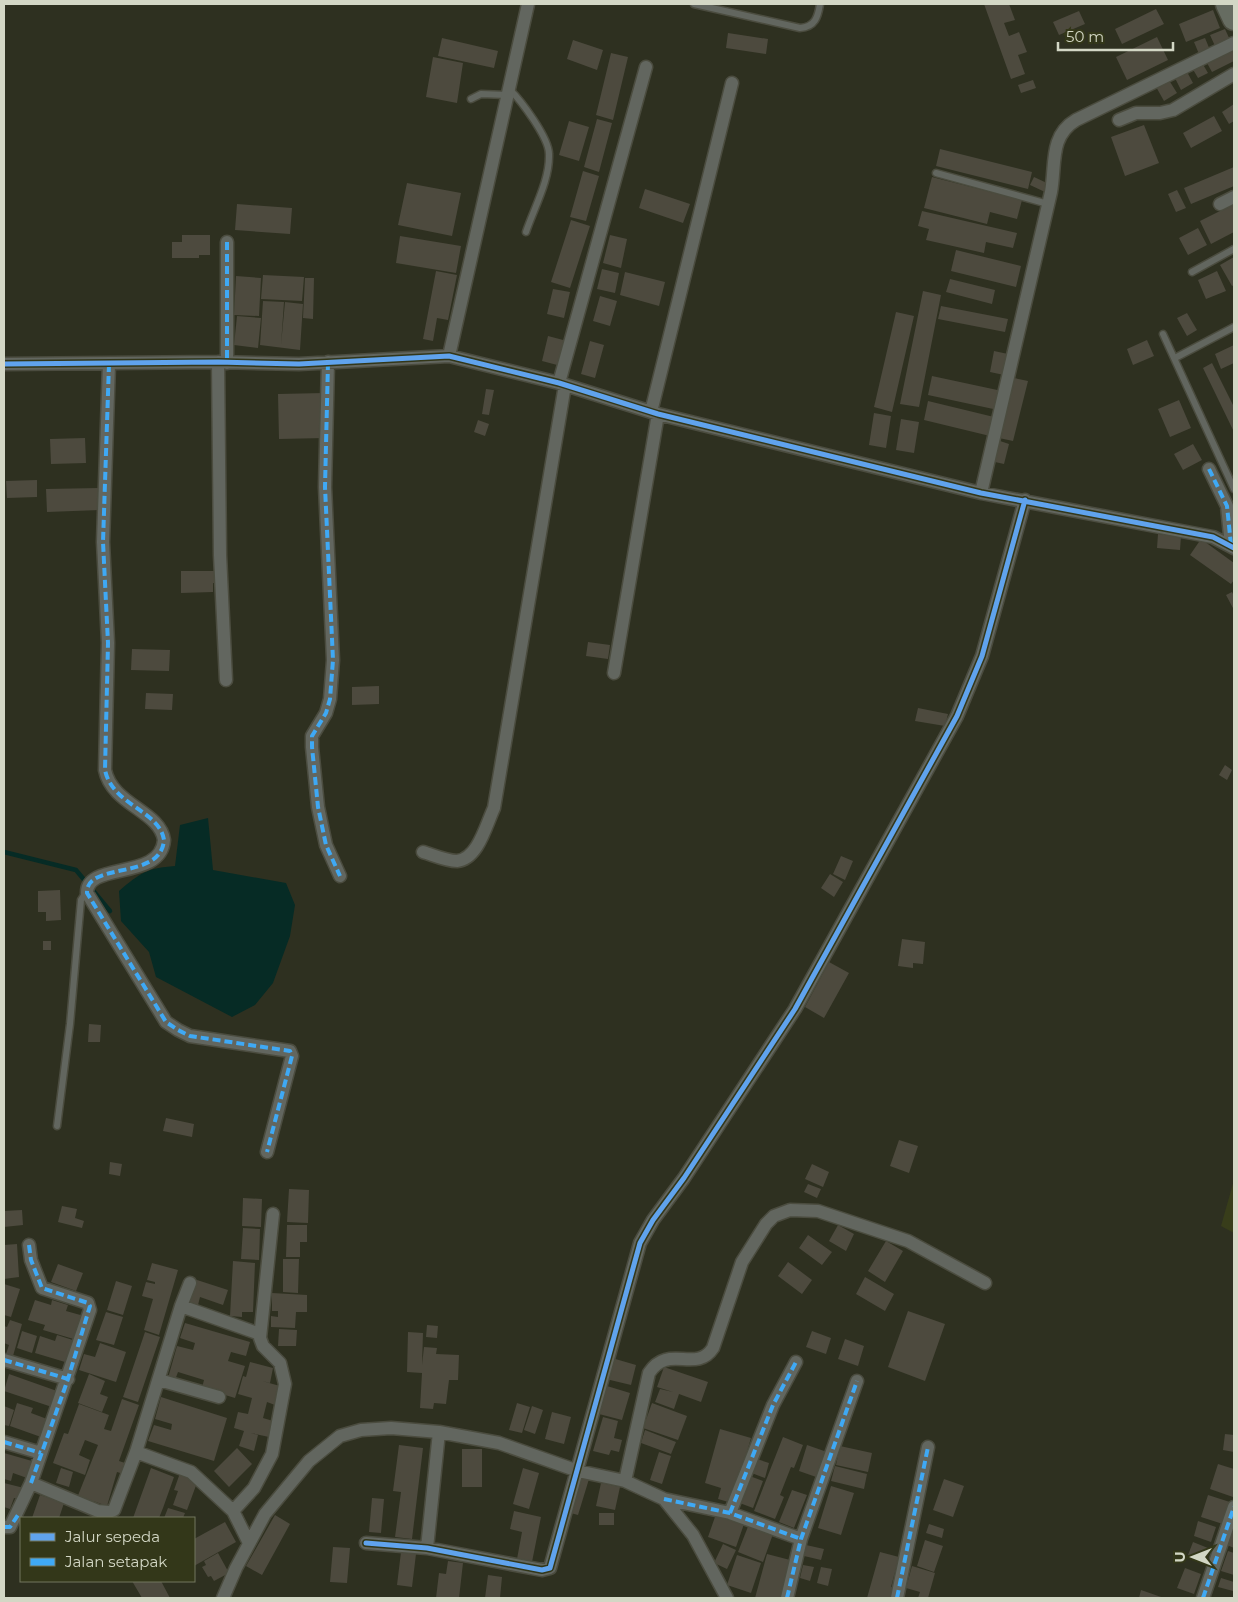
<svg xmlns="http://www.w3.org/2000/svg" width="1238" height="1602" viewBox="0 0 1238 1602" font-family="Montserrat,sans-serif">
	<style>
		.built { fill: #383d1a }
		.water { fill: #062b25 }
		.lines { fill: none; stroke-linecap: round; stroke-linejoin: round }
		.stream { stroke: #062b25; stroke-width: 4.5 }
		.building { fill: #4d4a3e }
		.lane-casing { stroke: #4b4c3f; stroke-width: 9 }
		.street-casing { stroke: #4b4c3f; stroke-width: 15 }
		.highway-casing { stroke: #4b4c3f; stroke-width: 25 }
		.lane { stroke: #62665f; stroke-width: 6 }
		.street { stroke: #62665f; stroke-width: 12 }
		.highway { stroke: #666c61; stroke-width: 22 }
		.quiet { stroke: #3fa9f5; stroke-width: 4; stroke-dasharray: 8 4; stroke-linecap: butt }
		.cycleway-casing { stroke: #333719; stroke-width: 8 }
		.cycleway { stroke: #60a3ed; stroke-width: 5 }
	</style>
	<rect width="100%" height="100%" fill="#2e3020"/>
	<path class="built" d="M1234 1180V1233L1221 1226Z"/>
	<path class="water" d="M208 818 213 870 286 883 295 905 290 936 273 983 255 1005 232 1017 156 977 149 952 121 921 119 891C140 873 147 868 175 866L180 825Z"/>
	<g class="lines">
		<path class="stream" d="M4 852 76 870 110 911"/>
	</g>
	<path class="building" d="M984 4H1009L1015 20 1004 23 1009 36 1019 32 1027 52 1018 55 1025 74 1011 79Z
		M1156 9 1164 24 1122 44 1115 29Z
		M1213 10 1220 28 1186 42 1179 24Z
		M1079 11 1085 24 1059 35 1053 22Z
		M1225 29 1230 40 1215 46 1210 35Z
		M728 33 768 39 766 54 726 48Z
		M1157 37 1168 60 1127 80 1116 57Z
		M442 38 498 51 494 68 438 56Z
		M1205 38 1210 50 1199 54 1194 42Z
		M573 40 603 50 597 70 567 59Z
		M1234 49V61L1212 72 1207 63Z
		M611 53 628 57 613 120 596 115Z
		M433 57 463 63 457 103 426 97Z
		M1201 61 1208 73 1198 78 1191 66Z
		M1186 70 1193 83 1181 90 1174 76Z
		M1167 77 1177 93 1164 101 1155 85Z
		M1033 80 1036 88 1021 93 1018 85Z
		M1234 104V121L1229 124 1222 112Z
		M1214 116 1222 131 1191 148 1183 133Z
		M597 119 612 123 599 172 584 167Z
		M569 121 589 127 579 161 559 155Z
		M1144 125 1159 163 1125 176 1111 137Z
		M940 149 1032 172 1028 189 936 166Z
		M1234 167V186L1191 204 1184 188Z
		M583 171 599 176 586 221 570 217Z
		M932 177 1022 200 1017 219 990 212 987 224 924 208Z
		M1034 177 1049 184 1045 192 1030 185Z
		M407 183 461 193 452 236 398 225Z
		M645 189 690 204 683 223 639 208Z
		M1177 190 1186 208 1176 212 1168 194Z
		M237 204 292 208 290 234 235 230Z
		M1234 204V232L1211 244 1200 221Z
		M922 211 1017 233 1013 248 986 242 984 253 926 240 929 229 918 226Z
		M571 220 590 226 570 288 551 282Z
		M1198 228 1207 245 1188 255 1179 238Z
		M182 235H210V255H199V258H172V242H182Z
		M610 235 627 239 621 268 603 263Z
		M400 236 461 246 456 273 396 263Z
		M956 250 1021 266 1016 287 951 271Z
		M1234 257V285L1232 286 1220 265Z
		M602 269 619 273 615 293 597 289Z
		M436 271 457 275 448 320 437 318 433 341 423 339Z
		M1217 271 1226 291 1206 299 1198 280Z
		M625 272 665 282 659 306 620 295Z
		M263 275 304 277 302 301 261 299Z
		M236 276 261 278 259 316 234 315Z
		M305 278H314L313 319 303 318Z
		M950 279 995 290 992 304 946 292Z
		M553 289 570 292 564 318 547 314Z
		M923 291 941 295 919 407 900 404Z
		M600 296 617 301 610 326 593 321Z
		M263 301 284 302 281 345 285 302 303 304 300 350 260 345Z
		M941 306 1008 319 1005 332 938 319Z
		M896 312 914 316 892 412 874 407Z
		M1187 313 1197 330 1187 336 1177 318Z
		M237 316 261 318 258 348 234 345Z
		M548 336 567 341 561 366 542 361Z
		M1147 340 1154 356 1133 365 1127 349Z
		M590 341 604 345 595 378 581 374Z
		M1234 345V363L1221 369 1215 354Z
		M994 351 1008 354 1004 375 990 372Z
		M1212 363 1234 407V432L1203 368Z
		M932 376 1002 391 998 410 928 395Z
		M1014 378 1028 381 1013 441 999 438Z
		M486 389 494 390 489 415 482 414Z
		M324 393 325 438 279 439 278 394Z
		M1179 400 1191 428 1170 437 1158 409Z
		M928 401 994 417 990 436 924 420Z
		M874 413 891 416 886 448 869 445Z
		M901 419 919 422 914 453 896 450Z
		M478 420 489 424 485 436 474 432Z
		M85 438 86 463 51 464 50 439Z
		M1000 441 1009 444 1004 464 995 462Z
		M1193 444 1202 460 1183 470 1174 454Z
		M37 480V497L7 498 6 481Z
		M99 488 100 510 47 512 46 489Z
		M1158 534 1181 536 1180 550 1157 548Z
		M1201 539 1234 563V580L1231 584 1190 555Z
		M181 571H220V583H213V592L181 593Z
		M1232 592 1234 596V610L1226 595Z
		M588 642 610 645 608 659 586 656Z
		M132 649 170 650 169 671 131 670Z
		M379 686V704L352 705V687Z
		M146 693 173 694 172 710 145 709Z
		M918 708 948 714 945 726 915 721Z
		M1225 765 1232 770 1227 780 1219 775Z
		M841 856 853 861 845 880 833 874Z
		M830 874 843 882 834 897 821 888Z
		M60 890 61 920 46 921V912H38V891Z
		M902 939 925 942 923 964 913 963V968L898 966Z
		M43 941H51V950H43Z
		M829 962 849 973 824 1018 805 1007Z
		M89 1024 101 1025 100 1042H88Z
		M166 1118 194 1124 192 1137 163 1131Z
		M899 1140 918 1146 909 1173 890 1166Z
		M110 1162 122 1164 120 1176 109 1174Z
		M812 1164 829 1172 823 1187 805 1179Z
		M808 1184 821 1189 817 1198 804 1192Z
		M289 1189 309 1190 308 1223 287 1222Z
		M243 1198 262 1199 261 1227 242 1226Z
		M62 1206 77 1209 75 1218 84 1221 82 1228 58 1222Z
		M22 1210 23 1225 4 1227V1211Z
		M287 1225H307V1242H300V1257H286Z
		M838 1225 854 1234 846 1251 829 1241Z
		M243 1228 260 1229 259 1260 241 1259Z
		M808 1235 832 1252 822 1265 799 1248Z
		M886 1241 903 1251 885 1282 868 1271Z
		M17 1244 19 1277 4 1279V1245Z
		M283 1259H299L298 1293 283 1292Z
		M233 1261 255 1263 253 1312H242V1317L230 1316Z
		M788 1262 812 1280 802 1294 778 1276Z
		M152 1263 178 1270 159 1335 144 1330 153 1299 142 1296 146 1282 155 1284V1282L147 1280Z
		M58 1264 83 1273 76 1291 51 1282Z
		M865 1277 894 1294 885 1311 856 1294Z
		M197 1280 228 1290 223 1305 200 1297 198 1305 190 1302Z
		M116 1281 132 1286 123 1315 107 1310Z
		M4 1284 20 1289 11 1317 4 1315Z
		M272 1293 307 1295V1312H296L295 1328 271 1327V1316L278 1317V1311H272Z
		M35 1300 51 1305 52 1300 68 1305 66 1311 84 1316 77 1340 43 1330 45 1325 28 1320Z
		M908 1311 945 1324 925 1381 888 1367Z
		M106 1312 123 1317 114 1345 96 1340Z
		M10 1320 22 1324 13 1356 6 1354 9 1345 4 1343V1326L7 1327Z
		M185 1323 250 1342 246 1356 231 1352 228 1361 245 1366 235 1398 202 1388 204 1380 178 1372 175 1380 168 1378 177 1346 193 1350 195 1343 180 1338Z
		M427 1325 438 1326 437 1338 426 1337Z
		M279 1329 297 1330 296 1346H278Z
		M22 1331 37 1336 32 1353 17 1348Z
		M812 1331 831 1338 826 1354 806 1347Z
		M145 1332 160 1337 138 1402 123 1397Z
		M408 1332 423 1333 422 1365 424 1347 437 1348 436 1354 459 1355 458 1380H449L446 1404 434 1403 433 1409 420 1408 422 1373 407 1372Z
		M57 1335 76 1341 73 1350 70 1349 65 1362 35 1353 40 1336 55 1341Z
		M845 1339 864 1346 858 1366 838 1359Z
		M100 1343 126 1352 116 1382 79 1370 84 1354 95 1357Z
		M612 1358 636 1365 631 1385 606 1379Z
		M250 1362 273 1368 270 1383 262 1381 280 1386 275 1405 267 1402 263 1418 273 1421 269 1437 251 1433 258 1435 254 1451 239 1446 244 1431 234 1428 238 1412 248 1414 252 1398 238 1394 243 1376 246 1377Z
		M664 1367 708 1382 701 1402 679 1394 674 1409 655 1402 660 1389 673 1392 657 1387Z
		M9 1374 57 1391 52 1407 4 1391Z
		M89 1374 105 1381 100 1394 108 1397 102 1412 78 1403Z
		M607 1386 630 1393 622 1420 599 1414Z
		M161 1397 227 1418 214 1461 148 1441 154 1425 171 1430 172 1424 155 1419Z
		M122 1399 139 1405 119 1461 131 1465 127 1475 117 1472 107 1506 93 1501 92 1503 77 1498 98 1445 85 1440 79 1455 90 1460 85 1475 53 1463 64 1433 68 1434 79 1404 109 1415 104 1429 111 1431Z
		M17 1403 33 1408 31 1413 47 1419 41 1437 10 1426Z
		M517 1403 530 1407 522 1433 509 1430Z
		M652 1403 687 1416 678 1440 643 1428Z
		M4 1406 14 1410 9 1426 4 1425Z
		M532 1406 543 1410 535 1434 524 1430Z
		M552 1412 571 1417 564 1444 545 1439Z
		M603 1417 618 1421 614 1438 622 1440 619 1452 611 1450 609 1455 593 1451Z
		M720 1429 751 1438 732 1503 718 1499 721 1488 705 1483Z
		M645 1430 676 1442 671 1454 641 1443Z
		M1225 1434 1234 1435V1452L1223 1450Z
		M783 1437 803 1445 794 1468 791 1467 780 1495 784 1497 775 1519 754 1511Z
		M399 1445 423 1448 412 1539 395 1537 401 1492 393 1491Z
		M807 1445 827 1452 819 1478 799 1471Z
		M840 1446 872 1453 868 1472 836 1465Z
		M237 1448 252 1464 229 1487 214 1471Z
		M462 1449H482V1487H462Z
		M659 1452 671 1456 662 1484 650 1480Z
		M4 1453 32 1461 27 1478 13 1473 11 1481 4 1479Z
		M754 1458 769 1463 765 1478 749 1472Z
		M1218 1464 1234 1469 1233 1497 1210 1489Z
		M835 1466 867 1474 864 1489 831 1481Z
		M61 1468 73 1472 69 1487 56 1483Z
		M151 1468 174 1477 163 1508 159 1518H133Z
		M523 1468 539 1473 529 1509 513 1504Z
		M180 1473 198 1480 187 1510 173 1505 178 1491 174 1490Z
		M747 1475 763 1481 753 1508 737 1502Z
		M577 1476 589 1479 578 1515 567 1512Z
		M944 1479 964 1486 953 1517 933 1510Z
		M4 1483 24 1488 21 1499 14 1498 10 1509 4 1507Z
		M601 1483 620 1487 615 1510 596 1506Z
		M831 1486 854 1493 841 1535 818 1528Z
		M792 1490 807 1495 794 1528 779 1522Z
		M40 1495 64 1503 59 1518H32Z
		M1208 1495 1233 1503 1226 1525 1201 1517Z
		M372 1498 384 1499 381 1533 369 1532Z
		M168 1508 185 1513 183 1518H164Z
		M514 1511 541 1517 532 1562 517 1559 522 1532 510 1529Z
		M599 1513H614V1525H599Z
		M716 1514 744 1524 736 1547 708 1537Z
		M275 1515 290 1524 262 1575 246 1566Z
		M1198 1521 1216 1527 1211 1542 1194 1536Z
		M225 1522 236 1542 194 1566V1539Z
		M749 1524 773 1534 763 1562 738 1552Z
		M929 1524 944 1529 942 1538 926 1533Z
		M1234 1526V1548L1227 1545Z
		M925 1540 943 1546 934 1572 917 1566Z
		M1193 1542 1208 1548 1202 1561 1188 1555Z
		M723 1544 736 1550 727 1569 714 1563Z
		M806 1545 824 1549 821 1560 804 1556Z
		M333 1547 350 1548 347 1583 330 1582Z
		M1228 1551 1234 1553V1575L1221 1571Z
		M401 1552 416 1554 412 1587 397 1585Z
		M880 1552 899 1557 891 1587 897 1588 894 1598H867Z
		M218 1553 229 1573 214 1581 211 1576 208 1577 202 1567 206 1565 204 1561Z
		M767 1554 794 1561 784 1598H755Z
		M737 1555 761 1563 751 1593 727 1585Z
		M448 1561 463 1563 459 1598H436L439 1573 446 1574Z
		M803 1565 814 1567 810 1581 800 1578Z
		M912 1566 935 1573 928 1598H918L920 1592 906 1588Z
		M821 1567 832 1569 828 1586 817 1583Z
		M1185 1568 1201 1574 1194 1594 1177 1588Z
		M488 1575 502 1577 500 1598H485Z
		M1221 1578 1234 1582 1233 1591 1218 1587Z
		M132 1581H161L170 1598H142Z
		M1141 1590 1164 1598H1139Z"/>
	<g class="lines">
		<g class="lane-casing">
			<path id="lane" d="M694 4 800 28C815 27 818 17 820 4
				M509 89C521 100 549 138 549 154 550 180 534 208 526 232
				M471 99 481 94 507 95
				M936 173 1048 204
				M1192 272 1234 249
				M1163 334 1234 489
				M1175 358 1234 327
				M57 1126 70 1024 81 900 87 891"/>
		</g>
		<g class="street-casing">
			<path id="street" d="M1119 120 1136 113H1160L1173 110 1234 74
				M1220 204 1234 197
				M227 242V363
				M449 356 528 4
				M218 362 220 555 226 680
				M328 362 325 487 333 660 330 699 326 713 312 736V747L318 807 326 845 340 876
				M4 364 218 362 299 364 449 356 559 383 658 414 981 493 1213 537 1234 548
				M109 364 103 542 108 643 105 770C112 805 160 811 164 840 161 881 86 861 87 893L166 1022 178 1030 190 1036 290 1051 292 1056 267 1152
				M559 383 646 67
				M651 412 732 83
				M1209 469 1227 506 1231 545
				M981 493 1051 192C1056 165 1049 136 1076 120L1234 43
				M614 673 658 414
				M423 852C433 855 446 861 457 861 478 859 486 825 494 808L565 385
				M181 1306 260 1334
				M4 1360 68 1379
				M159 1380 219 1397
				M4 1442 41 1453
				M136 1452 191 1472 233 1511 249 1543
				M625 1481 649 1373C668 1343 696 1374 713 1348L742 1262 766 1224 774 1216 790 1210 818 1211 908 1241 985 1283
				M31 1483 98 1511 109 1512 114 1510 136 1452 181 1306 190 1283
				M664 1499 730 1513 801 1539
				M233 1511 254 1488 272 1454 285 1384 280 1363 263 1346 260 1338 273 1214
				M730 1513 773 1405 796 1362
				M4 1527H10L31 1483 90 1310 88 1303 42 1288 31 1260 29 1245
				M366 1543 427 1548 542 1570 550 1568 640 1243 653 1220 684 1178 795 1009 957 716 982 656 1025 500
				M427 1548 439 1432
				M223 1598 236 1568 265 1514 309 1461 340 1436 361 1430 391 1428 439 1432 499 1443 578 1471 625 1481 664 1499 693 1535 727 1598
				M787 1598 801 1539 857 1381
				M897 1598 928 1447
				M1203 1598 1234 1507"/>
		</g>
		<g class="highway-casing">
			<path id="highway" d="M1227 4 1234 19"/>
		</g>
		<use href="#lane" class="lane"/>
		<use href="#street" class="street"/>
		<use href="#highway" class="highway"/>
		<path class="quiet" d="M227 242V363
			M328 362 325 487 333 660 330 699 326 713 312 736V747L318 807 326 845 340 876
			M109 364 103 542 108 643 105 770C112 805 160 811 164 840 161 881 86 861 87 893L166 1022 178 1030 190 1036 290 1051 292 1056 267 1152
			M1209 469 1227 506 1231 545
			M29 1245 31 1260 42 1288 88 1303 90 1306 68 1379 31 1483
			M4 1360 68 1379
			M4 1442 41 1453
			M664 1499 730 1513 801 1539
			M730 1513 773 1405 796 1362
			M4 1527H10L18 1515
			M787 1598 801 1539 857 1381
			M897 1598 928 1447
			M1203 1598 1234 1507"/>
		<g class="cycleway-casing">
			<path id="cycleway" d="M4 364 218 362 299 364 449 356 559 383 658 414 981 493 1213 537 1234 548
				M366 1543 427 1548 542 1570 550 1568 640 1243 653 1220 684 1178 795 1009 957 716 982 656 1025 500"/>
		</g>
		<use href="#cycleway" class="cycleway"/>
	</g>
	<rect width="1238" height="1602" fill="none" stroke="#d3d7c5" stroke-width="10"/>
	<rect x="20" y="1517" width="175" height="65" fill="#333719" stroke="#73775e"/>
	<rect x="30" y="1533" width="25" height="8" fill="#60a3ed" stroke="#73775e"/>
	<text x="65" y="1542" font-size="15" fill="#d3d7c5">Jalur sepeda</text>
	<rect x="30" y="1558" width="25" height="8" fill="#3fa9f5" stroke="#73775e"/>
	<text x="65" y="1567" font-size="15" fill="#d3d7c5">Jalan setapak</text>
	<g transform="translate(1193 1557) rotate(270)" stroke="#333719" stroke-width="4" paint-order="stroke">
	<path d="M0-4L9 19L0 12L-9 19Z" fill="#d3d7c5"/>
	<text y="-8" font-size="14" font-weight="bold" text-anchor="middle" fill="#d3d7c5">U</text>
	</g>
	<path d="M1058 42v8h115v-8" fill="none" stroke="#d3d7c5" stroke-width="2.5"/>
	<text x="1066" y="42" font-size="15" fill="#d3d7c5" stroke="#333719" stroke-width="4" paint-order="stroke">50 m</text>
</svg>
